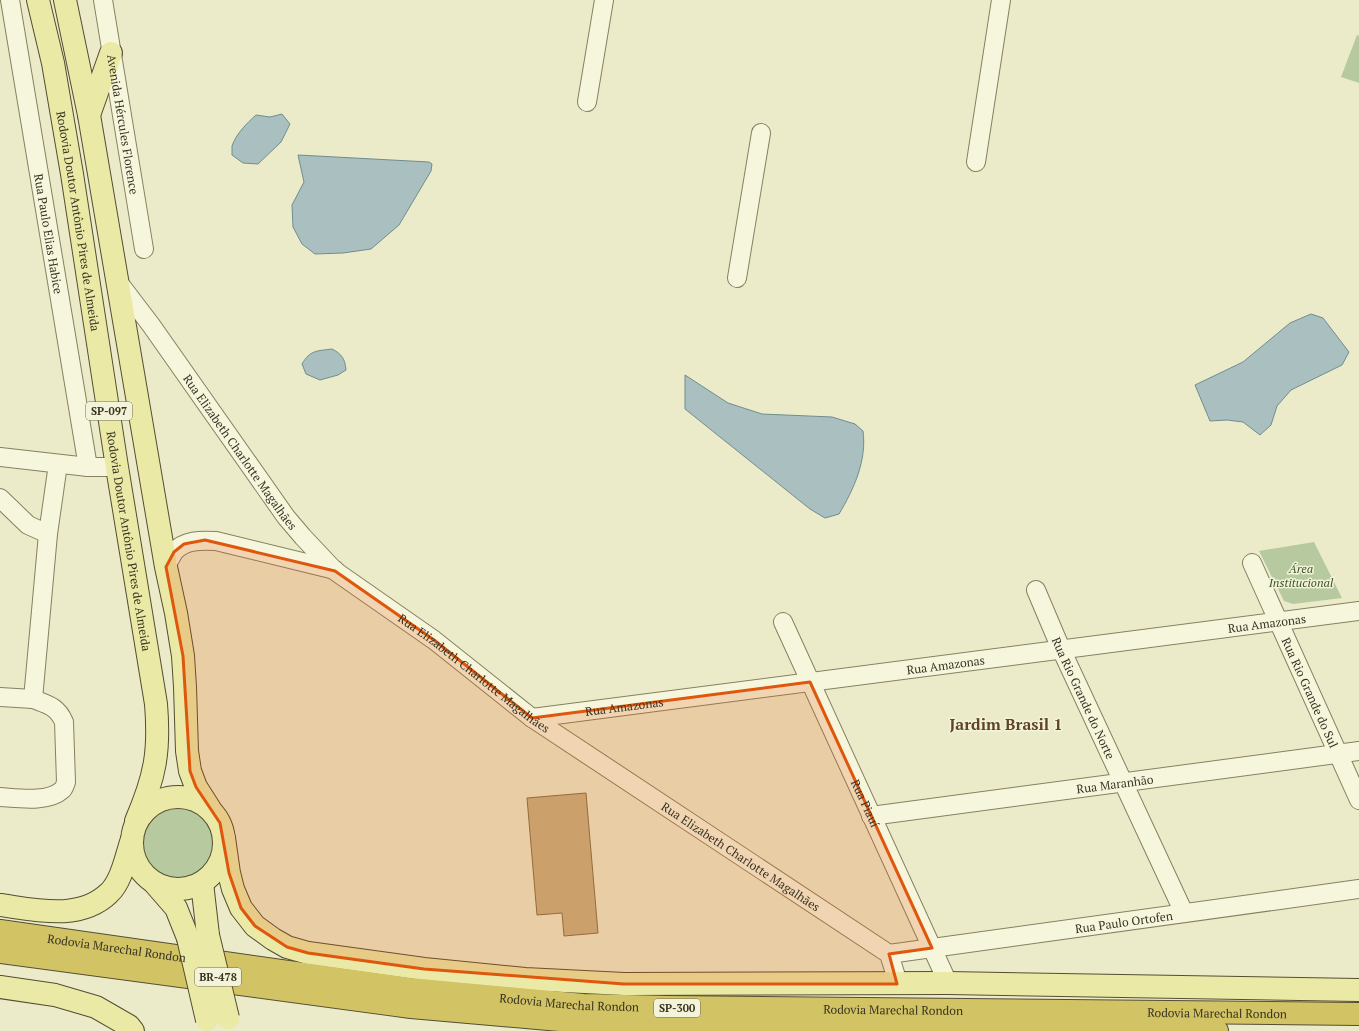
<svg xmlns="http://www.w3.org/2000/svg" width="1359" height="1031" viewBox="0 0 1359 1031" font-family="'PT Serif',serif">
	<style>
		.green { fill: #b7c99e }
		.water { fill: #aac0c0; stroke: #718c8e }
		.building { fill: #c6b383; stroke: #837148 }
		.lines { fill: none; stroke-linecap: round; stroke-linejoin: round }
		.minor-casing { stroke: #868060; stroke-width: 20 }
		.major-casing { stroke: #554d33; stroke-width: 24 }
		.highway-casing { stroke: #554d33; stroke-width: 24 }
		.minor { stroke: #f6f6dd; stroke-width: 18 }
		.major { stroke: #eae9a6; stroke-width: 22 }
		.highway { stroke: #d2c364; stroke-width: 22 }
		.major-bridge-casing { stroke: #554d33; stroke-width: 24; stroke-linecap: butt }
		.major-bridge { stroke: #eae9a6; stroke-width: 22 }
		.marked { fill: #df570d; fill-opacity: 0.2; stroke: #df570d; stroke-width: 3; stroke-linejoin: round }
		.labels { text-anchor: middle; dominant-baseline: central; stroke-width: 3; stroke-linejoin: round; paint-order: stroke }
		.shield { fill: #f3f3d9; stroke: #706d59; stroke-width: 1 }
		.shield-label { font-size: 11px; font-weight: bold; fill: #383322 }
		.street-label { font-size: 12px; fill: #383322; stroke: #f3f3d9 }
		.park-label { font-size: 12px; font-style: italic; fill: #3c532a; stroke: #f3f3d9 }
		.district-label { font-size: 16px; font-weight: bold; fill: #614425; stroke: #f3f3d9 }
	</style>
	<rect width="100%" height="100%" fill="#ebebca"/>
	<path class="green" d="M1357 35 1359 36V83L1341 77Z
		M1314 542 1342 598 1293 604 1284 601 1259 551Z
		M140 843a38 38 0 1 1 76 0a38 38 0 1 1-76 0Z"/>
	<path class="water" d="M282 114 290 124 281 142 258 164 243 163 232 155C232 152 232 148 232 146 236 134 247 123 256 115L270 117Z
		M298 155 429 162 432 164 431 171 399 225 371 249 343 253 315 254 302 244 293 227 292 205 304 182Z
		M1311 314 1323 318 1349 352 1342 365 1291 390 1277 406 1271 425 1260 435 1243 422 1227 420 1210 421 1195 385 1243 362 1290 323Z
		M332 349C342 354 345 359 346 370L338 375 320 380 306 374 302 364C310 350 317 351 332 349Z
		M685 375 728 403 762 414 832 417 855 424 863 431C867 460 854 489 839 514L825 518 810 509 685 409Z"/>
	<path class="building" d="M586 793 598 933 564 936 562 913 537 915 527 798Z"/>
	<g class="lines">
		<g class="minor-casing">
			<g id="minor">
				<path id="s1" d="M10 0 88 467"/>
				<path id="s2" d="M103 0 144 249"/>
				<path d="M587 102 604 0"/>
				<path d="M976 162 1001 0"/>
				<path d="M737 278 761 133"/>
				<path id="s3" d="M119 283 151 325 286 517 303 537 335 571 434 640 532 718 889 954 895 973 897 984"/>
				<path d="M0 457 88 467H117"/>
				<path d="M0 498 28 525 48 534"/>
				<path id="s4" d="M1252 563 1359 800"/>
				<path d="M166 567C168 562 171 557 174 552 184 540 201 540 216 541L335 570"/>
				<path id="s5" d="M1036 590 1061 649 1184 913"/>
				<path id="s6" d="M783 622 948 983"/>
				<path d="M0 697 33 699 48 534 58 464"/>
				<path id="s7" d="M532 718 1359 611"/>
				<path d="M0 797C17 798 48 803 62 790 64 789 65 785 66 782L64 722C57 706 48 705 33 699"/>
				<path id="s8" d="M871 816 1359 751"/>
				<path id="s9" d="M889 954 1359 889"/>
			</g>
		</g>
		<g class="major-casing">
			<g id="major">
				<path id="s10" d="M38 0 53 63 72 174 117 467 156 704C160 752 155 777 136 821"/>
				<path d="M65 0 89 115 166 567 176 613 183 656 185 687 187 751 190 771 196 787 210 809"/>
				<path d="M89 115 111 53"/>
				<circle cx="178" cy="843" r="46"/>
				<path d="M224 838 229 873 233 889 241 908 255 926 273 939 287 947 308 953 424 969 525 979 624 984 948 983 1359 990"/>
				<path d="M202 883 208 935"/>
				<path d="M156 885 176 908 188 938"/>
				<path d="M0 905C36 910 80 921 109 893 121 882 126 858 131 842"/>
				<path d="M0 987 55 995 96 1007 129 1026 133 1031"/>
			</g>
		</g>
		<g class="highway-casing">
			<g id="highway">
				<path id="s11" d="M0 931 409 989 583 1005 666 1007 1359 1014"/>
				<path d="M0 952 411 1007 594 1023 693 1026 1217 1031"/>
			</g>
		</g>
		<use href="#minor" class="minor"/>
		<use href="#major" class="major"/>
		<use href="#highway" class="highway"/>
		<g class="major-bridge-casing">
			<path id="major-bridge" d="M208 935 228 1018
				M188 938 207 1020"/>
		</g>
		<use href="#major-bridge" class="major-bridge"/>
	</g>
	<path class="marked" d="M205 540 335 571 434 640 532 718 810 682 932 948 889 954 897 984H624L424 969 308 953 287 947 255 926 241 908 229 873 220 823 196 787 190 771 183 656 166 567 174 552 184 544Z"/>
	<g class="labels">
		<g class="shield">
			<rect x="86" y="402" width="46" height="18" rx="3"/>
			<rect x="195" y="968" width="46" height="18" rx="3"/>
			<rect x="654" y="999" width="46" height="18" rx="3"/>
		</g>
		<g class="shield-label">
			<text x="109" y="411">SP-097</text>
			<text x="218" y="977">BR-478</text>
			<text x="677" y="1008">SP-300</text>
		</g>
		<g class="street-label">
			<text stroke="none"><textPath href="#s2" startOffset="126">Avenida Hércules Florence</textPath></text>
			<text stroke="none"><textPath href="#s10" startOffset="225">Rodovia Doutor Antônio Pires de Almeida</textPath></text>
			<text stroke="none"><textPath href="#s1" startOffset="237">Rua Paulo Elias Habice</textPath></text>
			<text stroke="none"><textPath href="#s3" startOffset="208">Rua Elizabeth Charlotte Magalhães</textPath></text>
			<text stroke="none"><textPath href="#s10" startOffset="549">Rodovia Doutor Antônio Pires de Almeida</textPath></text>
			<text stroke="none"><textPath href="#s7" startOffset="741">Rua Amazonas</textPath></text>
			<text stroke="none"><textPath href="#s7" startOffset="417">Rua Amazonas</textPath></text>
			<text stroke="none"><textPath href="#s3" startOffset="533">Rua Elizabeth Charlotte Magalhães</textPath></text>
			<text stroke="none"><textPath href="#s4" startOffset="142">Rua Rio Grande do Sul</textPath></text>
			<text stroke="none"><textPath href="#s5" startOffset="118">Rua Rio Grande do Norte</textPath></text>
			<text stroke="none"><textPath href="#s7" startOffset="93">Rua Amazonas</textPath></text>
			<text stroke="none"><textPath href="#s8" startOffset="246">Rua Maranhão</textPath></text>
			<text stroke="none"><textPath href="#s6" startOffset="199">Rua Piauí</textPath></text>
			<text stroke="none"><textPath href="#s3" startOffset="857">Rua Elizabeth Charlotte Magalhães</textPath></text>
			<text stroke="none"><textPath href="#s9" startOffset="237">Rua Paulo Ortofen</textPath></text>
			<text stroke="none"><textPath href="#s11" startOffset="118">Rodovia Marechal Rondon</textPath></text>
			<text stroke="none"><textPath href="#s11" startOffset="574">Rodovia Marechal Rondon</textPath></text>
			<text stroke="none"><textPath href="#s11" startOffset="898">Rodovia Marechal Rondon</textPath></text>
			<text stroke="none"><textPath href="#s11" startOffset="1222">Rodovia Marechal Rondon</textPath></text>
		</g>
		<g class="park-label">
			<text x="1301" y="568">Área<tspan x="1301" dy="14">Institucional</tspan></text>
		</g>
		<g class="district-label">
			<text x="1006" y="724">Jardim Brasil 1</text>
		</g>
	</g>
</svg>
